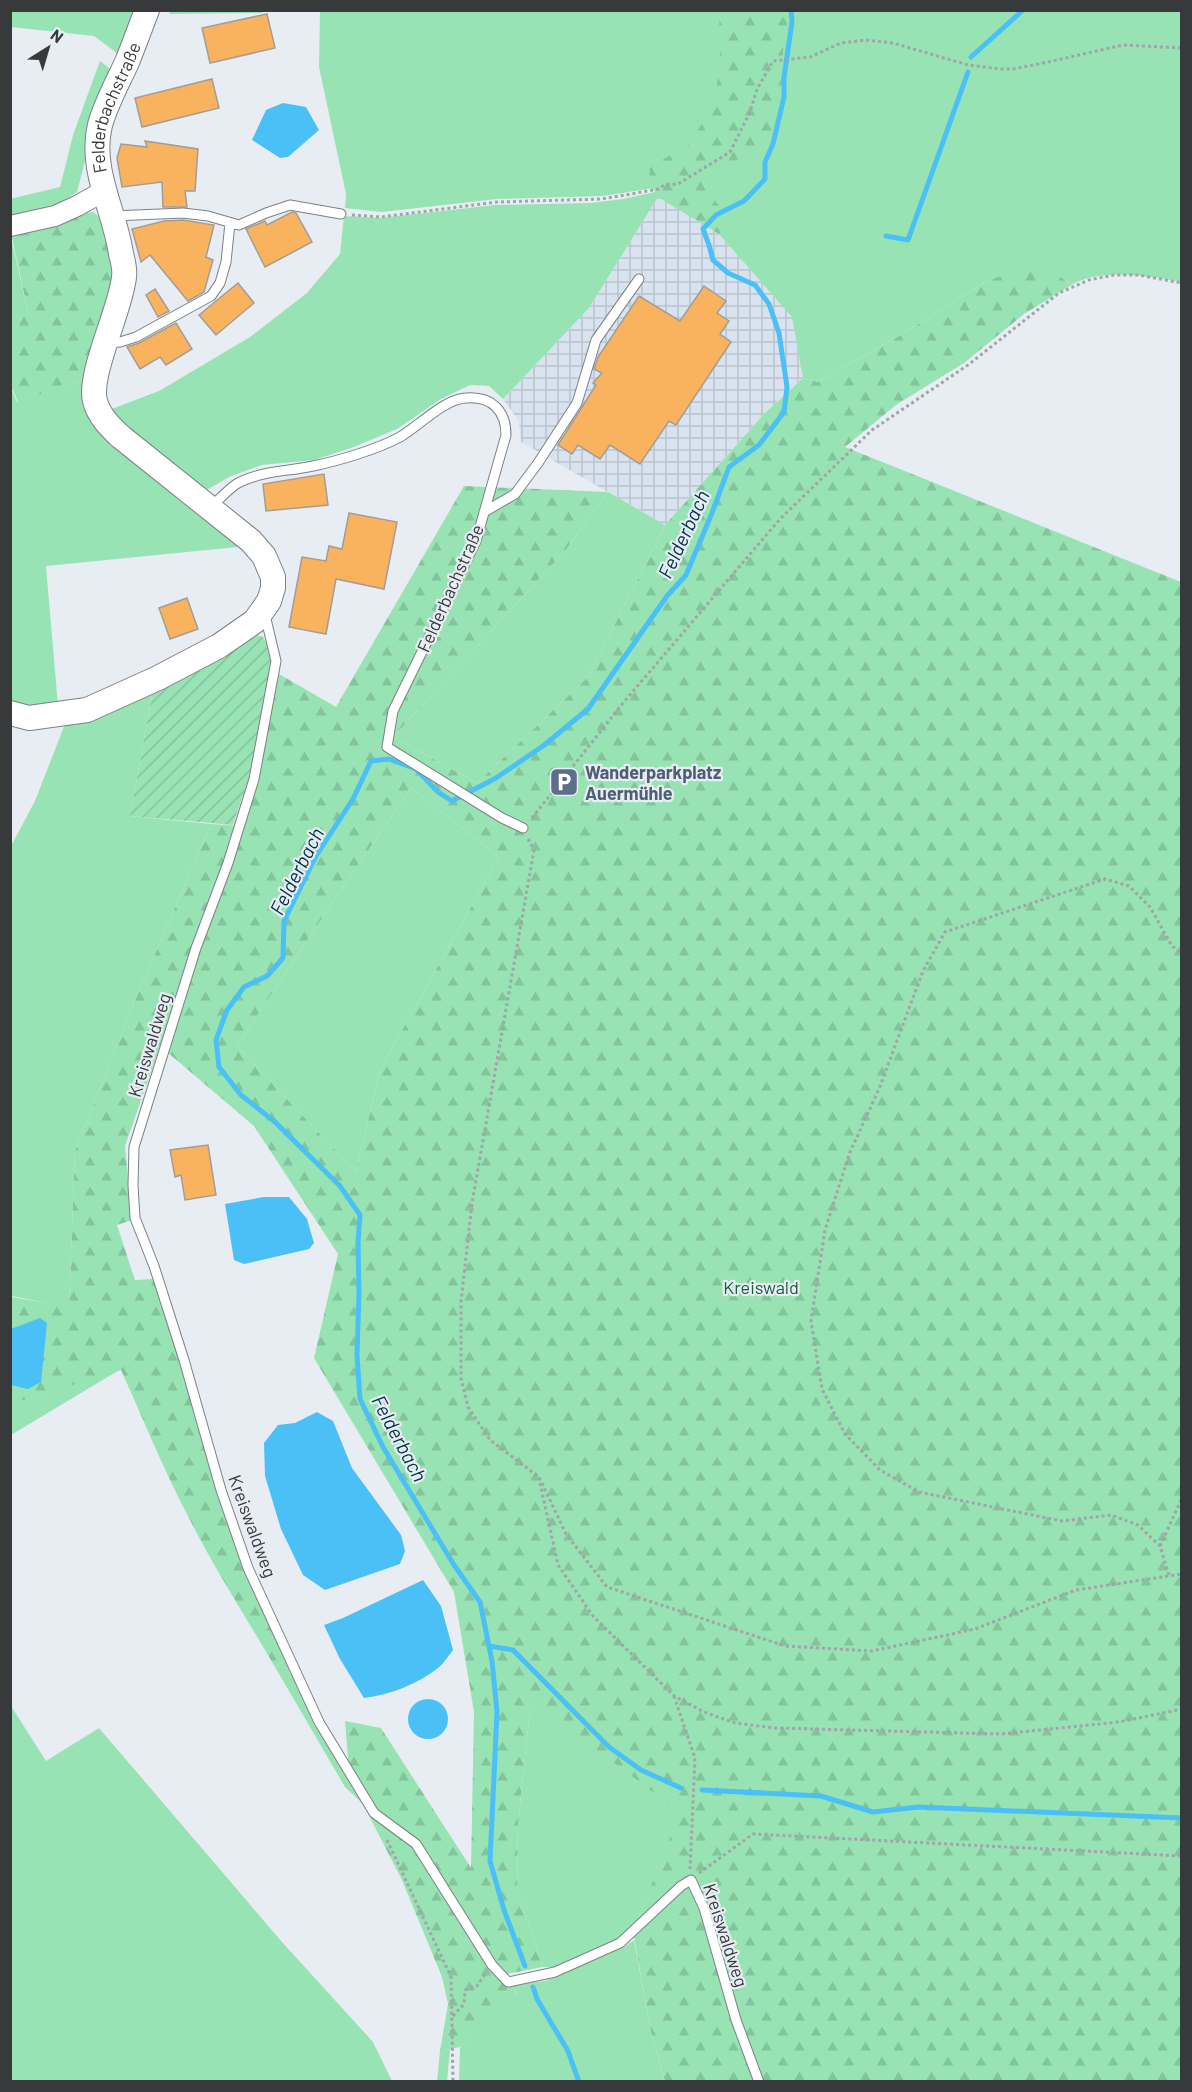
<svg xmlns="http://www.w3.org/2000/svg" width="1192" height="2092" viewBox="0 0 1192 2092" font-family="Barlow,sans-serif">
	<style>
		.industrial { fill: url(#industrial-grid) }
		.grass { fill: #98e3b3 }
		.forest { fill: url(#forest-firs); fill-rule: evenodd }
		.garden { fill: url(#garden-furrows) }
		.water { fill: #4ac0f6 }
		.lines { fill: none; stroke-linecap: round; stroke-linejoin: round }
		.stream { stroke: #4ac0f6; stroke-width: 5 }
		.building { fill: #f9b35f; stroke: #a29d97; stroke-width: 1.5 }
		.service-casing { stroke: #7c8186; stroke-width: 11 }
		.minor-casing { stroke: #7c8186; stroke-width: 22 }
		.tertiary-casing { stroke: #7c8186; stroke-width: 26 }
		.path { stroke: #a1a4a9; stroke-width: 3; stroke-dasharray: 3 3; stroke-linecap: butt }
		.service { stroke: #fff; stroke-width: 9 }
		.minor { stroke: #fff; stroke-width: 20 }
		.tertiary { stroke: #fff; stroke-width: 24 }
		.labels { text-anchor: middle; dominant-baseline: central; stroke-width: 4.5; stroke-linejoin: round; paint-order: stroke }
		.street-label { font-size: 18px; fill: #37393b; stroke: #e8edf3 }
		.service-label { font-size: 18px; font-weight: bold; fill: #4e5e75; stroke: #e8edf3; text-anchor: start }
		.park-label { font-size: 18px; fill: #155f39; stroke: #e8edf3 }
		.water-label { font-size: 20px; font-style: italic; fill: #003348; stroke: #e8edf3 }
	</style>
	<defs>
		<pattern id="industrial-grid" width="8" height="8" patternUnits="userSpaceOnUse" patternTransform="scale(1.5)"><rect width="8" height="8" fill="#d8e3ef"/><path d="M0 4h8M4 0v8" fill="none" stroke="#bac4ce"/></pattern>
		<pattern id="forest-firs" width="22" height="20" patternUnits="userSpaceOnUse" patternTransform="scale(1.5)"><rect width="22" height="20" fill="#98e3b3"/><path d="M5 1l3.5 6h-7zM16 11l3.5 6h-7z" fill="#84c49b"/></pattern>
		<pattern id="garden-furrows" width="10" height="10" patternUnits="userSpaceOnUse" patternTransform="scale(1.5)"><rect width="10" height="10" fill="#98e3b3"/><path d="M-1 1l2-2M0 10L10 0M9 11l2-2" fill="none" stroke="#84c49b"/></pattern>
	</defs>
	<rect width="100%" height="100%" fill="#e8edf3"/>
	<path class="industrial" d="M658 197 719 234 793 317 803 378 765 413 665 525 521 442 519 421 503 399 589 308Z"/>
	<path class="grass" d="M10 11H139L121 56 94 36 11 27Z
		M170 11V10L266 11 261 13 169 14Z
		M320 11H1181V282C1147 276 1105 268 1073 284L1066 280H989L899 336 818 382 803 378 792 317 719 234 658 197 589 308 503 399 489 386 470 385 441 399 397 429 354 447 314 460 262 465 231 476 205 491 139 439 109 410 159 391 250 337 307 293 340 254 344 216 380 218 495 205 590 203 623 199 655 192 654 188 603 196 497 199 382 212 345 208 346 194 319 67Z
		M100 61 114 72 94 126 77 192 43 214 11 218 10 199 60 187 73 135Z
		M10 233 28 312 11 324Z
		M89 377 91 409 246 541 237 547 46 566 58 706 21 708 11 705 10 386 17 402Z
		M608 492 665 525 588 677 477 783 393 737 565 551Z
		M153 690 130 816 211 824 134 1003 75 1151 69 1307 11 1296 10 848 35 801 65 724Z
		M411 788 499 857 380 1070 356 1172 237 1046 330 906Z
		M121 1369 11 1435V1404Z
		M287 1659 363 1804 345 1787 275 1667Z
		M531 1700 681 1812 633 1932 555 1967H543L517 1891 518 1824Z
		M11 1706 46 1761 99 1728 282 1942 373 2042 392 2081H11Z
		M634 1940 651 2032 665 2081 459 2082 460 2047 517 1994 512 1985 545 1981 624 1947Z
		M450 2049 447 2081 437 2082 440 2051Z"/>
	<path class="forest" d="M719 11H789L783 47V79L786 102 779 122 769 139 745 157 714 167 707 194 718 204 726 224 719 234 658 197 649 181 650 167 688 145 715 104 720 56Z
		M93 212 107 223 120 274 89 377 18 402 11 386 10 324 28 312 11 233 78 214Z
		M1036 265 1073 284 1024 314 964 363 896 405 845 447 1181 582V2081H665L651 2032 633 1932 680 1812 531 1701 518 1824 517 1891 543 1967 507 1974 517 1995 460 2047 440 2051 448 2004 442 1977 402 1880 363 1804 349 1769 345 1721 381 1728 471 1868 474 1712 454 1592 314 1358 338 1254 254 1126 160 1046 125 1146 132 1220 117 1225 135 1280 154 1279 181 1358 218 1490 287 1659 275 1667C246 1617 214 1568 188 1516 163 1469 143 1418 121 1370L11 1404 10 1297 69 1306 75 1151 134 1003 211 824 241 826 257 779 279 674 336 707 464 486 608 492 565 551 393 737 477 783 588 677 665 525 765 413 803 378 818 382 899 336 989 280ZM411 788 499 857 380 1070 356 1172 237 1046 330 906Z"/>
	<path class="garden" d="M254 634 263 637 276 661 249 777 233 825 130 816 153 690Z"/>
	<path class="water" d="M283 103 306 107 319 130 288 157 280 158 252 140 266 110Z
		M264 1197H289L307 1219 314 1243 309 1249 244 1264 234 1260 225 1204Z
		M40 1318 47 1323 41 1382 28 1389 11 1385V1329Z
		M317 1412 333 1421 352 1468 401 1535 405 1551 400 1564 325 1590 303 1575 281 1529 265 1476 264 1443 278 1425 295 1423Z
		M423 1580 441 1606 453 1650C448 1656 444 1663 438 1668 418 1684 389 1695 364 1698L340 1659 324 1625 343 1618Z
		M408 1719a20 20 0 1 1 40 0a20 20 0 1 1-40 0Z"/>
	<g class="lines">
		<path class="stream" d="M971 57 1023 10
			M886 236 908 240 968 72
			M489 1646 513 1650 609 1747 641 1770 681 1788
			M702 1790 821 1796 873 1812 919 1807 1182 1818
			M525 1966 504 1910 490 1861 497 1712 492 1661 480 1602 454 1565 383 1447 360 1399 357 1355 359 1294 358 1242 360 1215 340 1186 275 1122 241 1095 219 1067 216 1040 227 1010 244 987 267 976 283 958 284 921 316 856 353 799 371 761 389 759 416 769 438 792 452 801 496 778 543 746 588 709 667 596 686 575 712 513 729 467 759 445 784 412 787 387 779 333 769 304 755 285 728 273 713 260 709 245 703 229 716 215 744 201 765 179V162L773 144 784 97V77L792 22 791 10
			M533 1987 537 1999 568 2051 579 2082"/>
	</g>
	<path class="building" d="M267 14 275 48 210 63 202 28Z
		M212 79 219 108 142 127 135 98Z
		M145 141 198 149 195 191H185L187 207H163L162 182 122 187 117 158 121 144 147 147Z
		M292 212 296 213 312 242 265 267 246 229 265 221 267 225Z
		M183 220 214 225 206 257 213 260 204 292 188 301 150 255 141 262 132 229 164 221Z
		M238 283 254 303 216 335 199 315Z
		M704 286 726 301 717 313 729 321 720 334 731 342 676 425 669 421 640 464 610 445 600 459 578 445 572 454 558 445 596 385 593 383 602 373 594 369 598 357 639 296 680 321Z
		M155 289 169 311 158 317 146 295Z
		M176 323 192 349 166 365 160 357 140 369 127 347 139 343Z
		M324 474 328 505 266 511 263 484Z
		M349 513 397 522 384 589 336 579 326 634 289 627 302 557 326 561 329 546 342 549Z
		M187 598 198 629 170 639 159 608Z
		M208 1145 216 1195 185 1200 181 1175 175 1177 170 1150Z"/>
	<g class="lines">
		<g class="service-casing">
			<path id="service" d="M113 216 183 213 208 216 239 225 266 213 290 205 341 214
				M106 343 120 342 136 337 211 296 220 283 226 262 230 223
				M211 507C219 500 228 489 238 483 265 470 285 472 313 466 338 461 378 449 400 437 419 426 444 399 466 398 492 396 506 411 506 435L476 541 393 711 387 747 502 818 523 828
				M484 512 515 494 538 463 577 403 596 340 639 279
				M263 616 266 619 276 661 254 779 228 863 196 948 134 1147 133 1185 135 1218 154 1266 184 1360 221 1490 248 1568 319 1722 374 1813 416 1844 492 1965 508 1982 555 1972 620 1943 681 1886 691 1880 704 1908 736 2020 759 2082"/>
		</g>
		<g class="minor-casing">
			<path id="minor" d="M10 226 55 216 77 206 104 191"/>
		</g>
		<g class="tertiary-casing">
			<g id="tertiary">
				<path id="s1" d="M10 713 29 718 87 710 158 678 219 646 255 621 269 601 273 588V577L264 556 251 541 121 437C110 427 99 416 95 401 88 374 121 309 124 277 125 270 123 261 121 254 115 211 89 169 100 125 106 103 118 82 127 62 134 45 140 28 147 10"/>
			</g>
		</g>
		<path class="path" d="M352 215 381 217 497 202 602 199 659 189 664 185 678 184 730 152 750 112 757 89 773 61 810 57 841 43 866 40 893 43 968 65 1001 69H1013L1053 61 1123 45 1182 48
			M532 818 623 703 780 519 872 430 968 365 1059 293 1089 280 1114 275H1138L1182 283
			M528 839 534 850 472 1203 461 1302V1378L468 1407 490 1440 539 1477 566 1534 607 1587 785 1646 872 1651 975 1629 1076 1590 1182 1574
			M540 1483 558 1565 593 1616 674 1696 704 1712 735 1723 775 1728 1001 1734 1119 1722 1182 1709
			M1160 1546 1182 1498
			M1169 1575 1160 1546 1138 1525 1111 1515 1062 1521 919 1492 880 1470 845 1434 822 1389 811 1321 825 1230 850 1152 879 1089 923 971 945 932 1105 879 1129 886 1150 907 1172 946 1182 954
			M674 1696 695 1758 690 1869
			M387 1840 451 1977 453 2082
			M699 1873 753 1834 1182 1856
			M453 2016 464 2004 465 1990 477 1986 485 1974"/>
		<use href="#service" class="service"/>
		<use href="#minor" class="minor"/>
		<use href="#tertiary" class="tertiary"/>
	</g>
	<defs>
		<g id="parking-square" transform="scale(1.5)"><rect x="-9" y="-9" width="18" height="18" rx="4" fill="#5c6f8a" stroke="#e8edf3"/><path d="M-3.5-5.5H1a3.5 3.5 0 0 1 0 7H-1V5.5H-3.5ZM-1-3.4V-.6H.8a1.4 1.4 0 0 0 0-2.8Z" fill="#fff"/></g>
	</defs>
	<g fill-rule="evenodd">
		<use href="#parking-square" x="564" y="782"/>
	</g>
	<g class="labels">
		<g class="street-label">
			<text stroke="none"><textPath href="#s1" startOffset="876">Felderbachstraße</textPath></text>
			<text transform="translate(450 588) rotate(-66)">Felderbachstraße</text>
			<text transform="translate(149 1045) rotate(-73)">Kreiswaldweg</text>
			<text transform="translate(253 1526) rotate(70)">Kreiswaldweg</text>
			<text transform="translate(726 1935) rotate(72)">Kreiswaldweg</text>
		</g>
		<g class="service-label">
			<text x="585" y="772">Wanderparkplatz<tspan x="585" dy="21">Auermühle</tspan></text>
		</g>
		<g class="park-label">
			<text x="761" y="1287">Kreiswald</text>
		</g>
		<g class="water-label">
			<text transform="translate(683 534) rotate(-65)">Felderbach</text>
			<text transform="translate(296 871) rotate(-63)">Felderbach</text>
			<text transform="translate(400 1438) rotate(62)">Felderbach</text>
		</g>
	</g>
	<rect width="1192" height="2092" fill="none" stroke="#37393b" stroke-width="24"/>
	<g transform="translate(48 48) rotate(37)" stroke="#e8edf3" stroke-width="4.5" paint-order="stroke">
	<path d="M0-4.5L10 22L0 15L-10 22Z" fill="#37393b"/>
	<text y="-9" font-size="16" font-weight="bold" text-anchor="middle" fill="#37393b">N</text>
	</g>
</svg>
